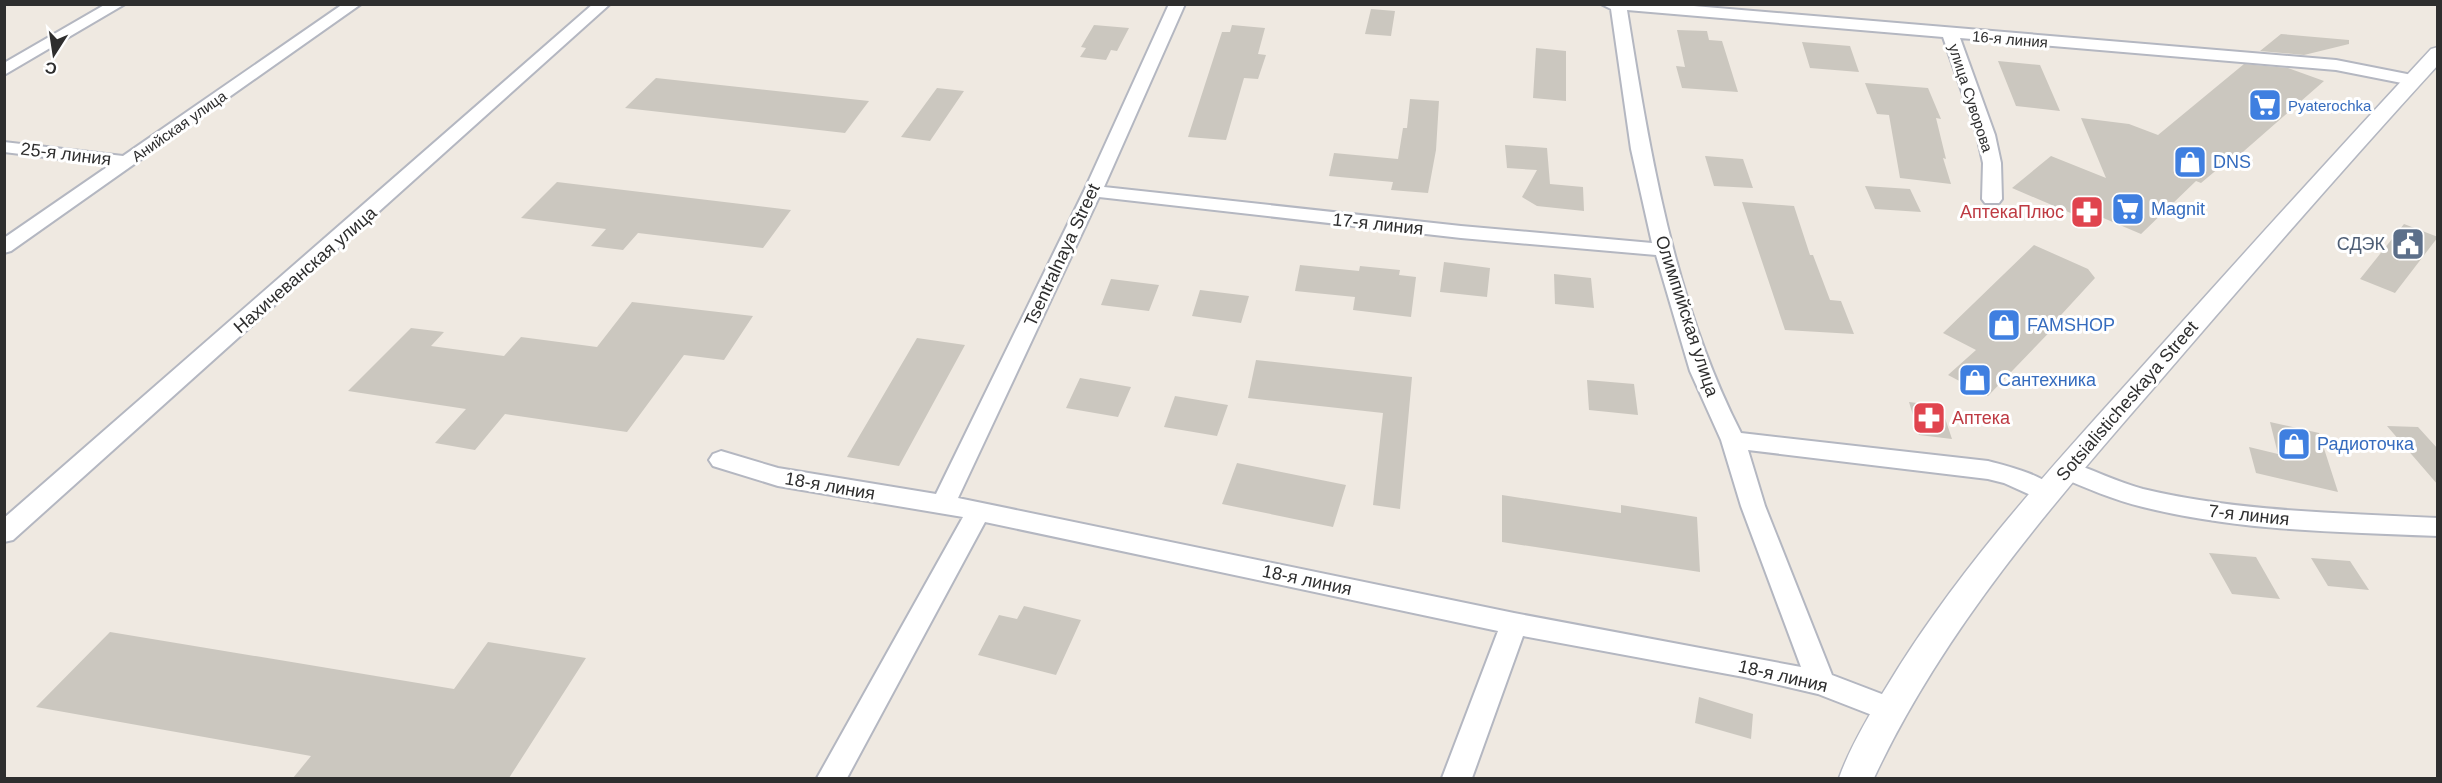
<svg xmlns="http://www.w3.org/2000/svg" width="2442" height="783" viewBox="0 0 2442 783" font-family="Arial,sans-serif">
	<style>
		.building { fill: #cbc7bf }
		.lines { fill: none; stroke-linecap: round; stroke-linejoin: round }
		.minor-casing { stroke: #b4b7c1; stroke-width: 4 }
		.tertiary-casing { stroke: #b4b7c1; stroke-width: 3 }
		.minor { fill: #fff; fill-rule: evenodd }
		.tertiary { fill: #fff; fill-rule: evenodd }
		.labels { text-anchor: middle; dominant-baseline: central; stroke-width: 6; stroke-linejoin: round; paint-order: stroke }
		.far-street-label { font-size: 15px; fill: #2e2e2e; stroke: #fff }
		.far-shop-label { font-size: 15px; fill: #366cbe; stroke: #fff; text-anchor: start }
		.street-label { font-size: 18px; fill: #2e2e2e; stroke: #fff }
		.shop-label { font-size: 18px; fill: #366cbe; stroke: #fff; text-anchor: start }
		.health-label { font-size: 18px; fill: #be3a42; stroke: #fff; text-anchor: end }
		.service-label { font-size: 18px; fill: #4e5e75; stroke: #fff; text-anchor: end }
	</style>
	<rect width="100%" height="100%" fill="#efe9e1"/>
	<path class="building" d="M1371 9 1395 11 1391 36 1365 34Z
		M1094 25 1129 28 1117 51 1111 50 1106 60 1080 57 1086 48 1081 47Z
		M1232 25 1265 28 1258 54 1266 55 1258 79 1244 78 1226 140 1188 137 1222 32H1230Z
		M1677 30 1707 31 1709 40 1722 41 1738 92 1682 88 1676 66 1685 67Z
		M2281 34 2349 40V44L2304 55 2260 51Z
		M1802 42 1850 46 1859 72 1810 68Z
		M1536 48 1566 51V101L1533 98Z
		M1998 61 2040 65 2060 111 2016 106Z
		M2244 64 2288 68 2324 81 2236 158 2232 157 2201 183 2196 181 2141 234 2101 217 2094 223 2012 188 2051 156 2106 178 2081 118 2129 124 2158 135Z
		M656 78 869 101 845 133 625 108Z
		M1865 83 1928 88 1941 119 1936 118 1946 159 1943 158 1951 184 1900 178 1889 115 1877 114Z
		M937 88 964 91 930 141 901 137Z
		M1410 99 1439 101 1436 150 1428 193 1391 190 1393 182 1329 176 1334 153 1398 159 1403 128H1407Z
		M1505 145 1547 148 1550 184 1583 187 1584 211 1537 206 1522 197 1537 170 1507 168Z
		M1705 156 1743 159 1753 188 1714 186Z
		M557 182 791 210 763 248 638 233 623 250 591 246 606 229 521 218Z
		M1865 186 1910 189 1921 212 1875 209Z
		M1742 202 1794 206 1810 255H1813L1830 300 1841 301 1854 334 1785 330Z
		M2404 224 2438 237 2395 293 2360 279Z
		M2034 245 2088 269 2095 278 2061 315 2065 316 1988 396 1948 375 1976 350 1943 333Z
		M1444 262 1490 268 1487 297 1440 292Z
		M1300 265 1359 271 1360 266 1400 270 1399 275 1416 277 1411 317 1353 310 1355 297 1295 291Z
		M1554 274 1591 278 1594 308 1555 304Z
		M1111 279 1159 285 1149 311 1101 305Z
		M1200 290 1249 296 1241 323 1192 316Z
		M632 302 753 316 724 360 684 355 627 432 505 414 475 450 435 443 466 409 348 391 411 328 444 332 431 346 504 356 521 337 597 347Z
		M917 338 965 345 899 466 847 457Z
		M1256 360 1412 377 1400 509 1373 505 1383 413 1248 398Z
		M1080 378 1131 387 1118 417 1066 408Z
		M1587 380 1634 384 1638 415 1589 410Z
		M1175 396 1228 405 1217 436 1164 427Z
		M1909 402 1941 406 1952 439 1919 435Z
		M2270 422 2319 433 2338 492 2256 473 2249 447 2278 454Z
		M2387 426 2418 427 2438 449V485Z
		M1237 463 1346 485 1333 527 1222 504Z
		M1502 495 1621 513V505L1697 517 1700 572 1502 542Z
		M2209 553 2256 557 2280 599 2232 594Z
		M2311 558 2350 561 2369 590 2328 586Z
		M1024 606 1081 620 1056 675 978 655 999 615 1017 619Z
		M110 632 454 689 488 642 586 658 509 778H293L311 756 36 707Z
		M1699 697 1753 714 1751 739 1695 723Z"/>
	<g class="lines">
		<g class="minor-casing">
			<path id="minor" d="M106 4H125L4 75V63Z
				M343 4H361L11 251 4 253V238L110 165 4 152V142L123 156Z
				M593 4H610L13 540 4 542V518Z
				M1169 4H1185L1104 187 1461 226 1652 243 1631 149 1611 9 1601 4H1670L2336 60 2412 75 2420 80 2412 85 2336 70 1960 38 1995 135 2001 163 2002 199 1999 203H1985L1982 199 1983 163 1977 135 1943 37 1627 10C1650 154 1674 302 1741 433L1988 461C2007 466 2049 476 2058 493L2055 499 2046 502 2004 483 1988 479 1748 450 1765 506 1832 675 1900 701 1904 710 1900 719 1890 722 1818 694 1744 677 1523 636 1472 778H1442L1498 631 985 522 847 778H817L963 517 778 486 713 466 709 460 713 454 721 451 778 468 936 494 1084 191ZM1099 197 1461 238 1656 255 1690 371 1721 440 1741 506 1801 667 1514 613 958 498Z
				M2066 461C2092 469 2117 482 2143 489 2239 512 2339 513 2438 518V536C2339 532 2239 531 2143 507 2114 500 2086 488 2058 476L2054 470 2058 464Z"/>
		</g>
		<g class="tertiary-casing">
			<path id="tertiary" d="M2438 47V65C2343 169 2251 275 2159 382 2051 506 1944 629 1874 778H1839C1850 747 1869 715 1887 686 1952 578 2037 483 2122 389 2224 275 2327 161 2431 49Z"/>
		</g>
		<use href="#minor" class="minor"/>
		<use href="#tertiary" class="tertiary"/>
	</g>
	<defs>
		<g id="supermarket-square" transform="scale(1.725)"><rect x="-9" y="-9" width="18" height="18" rx="4" fill="#3f7fe0" stroke="#fff"/><path d="M-6-5.5h2.5l.6 2H6L4.5 2H-2.5L-4.4-4H-6ZM-1.5 3.2a1.3 1.3 0 1 0 .1 0ZM3 3.2a1.3 1.3 0 1 0 .1 0Z" fill="#fff"/></g>
		<g id="shop-square" transform="scale(1.725)"><rect x="-9" y="-9" width="18" height="18" rx="4" fill="#3f7fe0" stroke="#fff"/><path d="M-5-2.5h2.3a2.7 3.5 0 0 1 5.4 0H5L5.5 6h-11ZM-1.5-2.5h3a1.5 2.3 0 0 0-3 0Z" fill="#fff"/></g>
		<g id="pharmacy-square" transform="scale(1.725)"><rect x="-9" y="-9" width="18" height="18" rx="4" fill="#e0444e" stroke="#fff"/><path d="M-2-6h4v4h4v4h-4v4h-4v-4h-4v-4h4Z" fill="#fff"/></g>
		<g id="civic-square" transform="scale(1.725)"><rect x="-9" y="-9" width="18" height="18" rx="4" fill="#5c6f8a" stroke="#fff"/><path d="M-.6-6.5H3V-4.5H.6V-3L4-1V1h2V6H-6V1h2V-1L-.6-3ZM-1.2 2.5V6h2.4V2.5Z" fill="#fff"/></g>
	</defs>
	<g fill-rule="evenodd">
		<use href="#supermarket-square" x="2265" y="105"/>
		<use href="#shop-square" x="2190" y="162"/>
		<use href="#supermarket-square" x="2128" y="209"/>
		<use href="#pharmacy-square" x="2087" y="212"/>
		<use href="#civic-square" x="2408" y="244"/>
		<use href="#shop-square" x="2004" y="325"/>
		<use href="#shop-square" x="1975" y="380"/>
		<use href="#pharmacy-square" x="1929" y="418"/>
		<use href="#shop-square" x="2294" y="444"/>
	</g>
	<g class="labels">
		<g class="far-street-label">
			<text transform="translate(2010 39) rotate(5)">16-я линия</text>
			<text transform="translate(1971 98) rotate(72)">улица Суворова</text>
			<text transform="translate(179 126) rotate(-35)">Анийская улица</text>
		</g>
		<g class="far-shop-label">
			<text x="2288" y="105">Pyaterochka</text>
		</g>
		<g class="street-label">
			<text transform="translate(66 154) rotate(7)">25-я линия</text>
			<text transform="translate(1378 224) rotate(6)">17-я линия</text>
			<text transform="translate(1062 255) rotate(-65)">Tsentralnaya Street</text>
			<text transform="translate(305 270) rotate(-41)">Нахичеванская улица</text>
			<text transform="translate(1687 316) rotate(72)">Олимпийская улица</text>
			<text transform="translate(2127 401) rotate(-49)">Sotsialisticheskaya Street</text>
			<text transform="translate(830 486) rotate(10)">18-я линия</text>
			<text transform="translate(2249 515) rotate(6)">7-я линия</text>
			<text transform="translate(1307 580) rotate(12)">18-я линия</text>
			<text transform="translate(1783 676) rotate(13)">18-я линия</text>
		</g>
		<g class="shop-label">
			<text x="2213" y="162">DNS</text>
			<text x="2151" y="209">Magnit</text>
			<text x="2027" y="325">FAMSHOP</text>
			<text x="1998" y="380">Сантехника</text>
			<text x="2317" y="444">Радиоточка</text>
		</g>
		<g class="health-label">
			<text x="2064" y="212">АптекаПлюс</text>
			<text x="1952" y="418" text-anchor="start">Аптека</text>
		</g>
		<g class="service-label">
			<text x="2385" y="244">СДЭК</text>
		</g>
	</g>
	<rect width="2442" height="783" fill="none" stroke="#2e2e2e" stroke-width="12"/>
	<g transform="translate(54 54) rotate(192)" stroke="#ffffff" stroke-width="4.5" paint-order="stroke">
	<path d="M0-4.5L10 22L0 15L-10 22Z" fill="#2e2e2e"/>
	<text y="-9" font-size="16" font-weight="bold" text-anchor="middle" fill="#2e2e2e">С</text>
	</g>
</svg>
